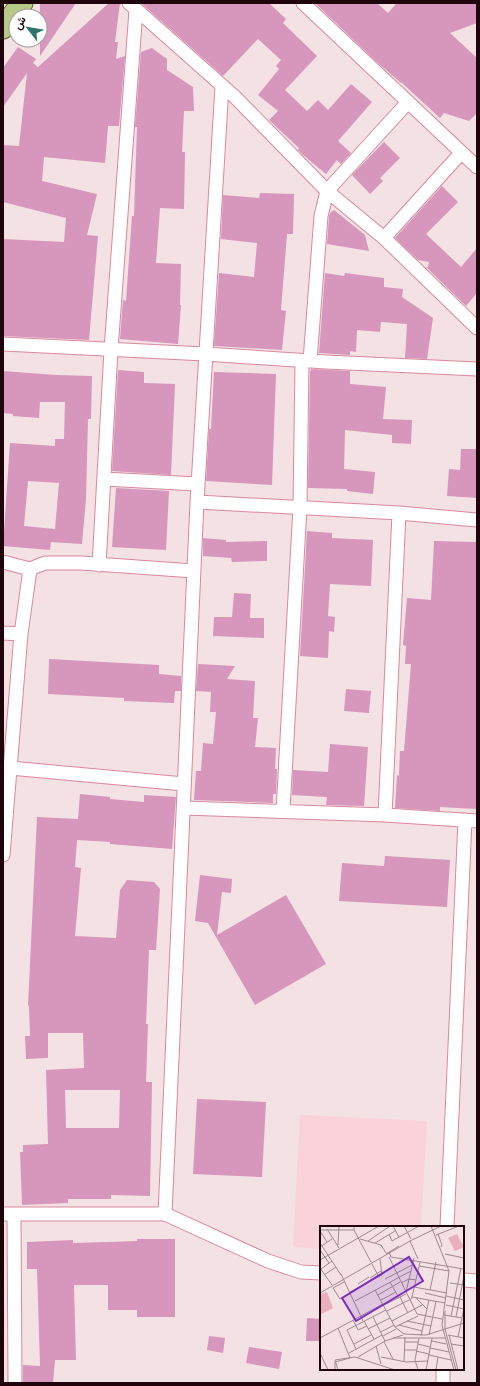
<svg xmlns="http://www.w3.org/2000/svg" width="480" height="1386" viewBox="0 0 480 1386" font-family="Manrope,Vazirmatn,sans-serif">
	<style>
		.built { fill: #fad2da }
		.building { fill: #d796bb; fill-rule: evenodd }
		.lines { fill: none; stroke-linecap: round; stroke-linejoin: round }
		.street-casing { stroke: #da889c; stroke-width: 15 }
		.primary-casing { stroke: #626d29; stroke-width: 23 }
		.street { stroke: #fff; stroke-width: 13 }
		.primary { stroke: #b6c988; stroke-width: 21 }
		.inset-road { fill: none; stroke: #9f898e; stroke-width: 1 }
		.view { fill: #7b2cbf; fill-opacity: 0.15; stroke: #7b2cbf; stroke-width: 2 }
		.inset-edge { fill: none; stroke: #20040c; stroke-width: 2 }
	</style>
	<rect width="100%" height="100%" fill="#f3e1e4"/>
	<path class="built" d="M300 1115 427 1121 421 1227H321V1249L293 1247Z"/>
	<path class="building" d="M40 3H76L40 56Z
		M109 3H120L115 42H118L116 59 125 56 119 126H108L105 163 44 157 42 181 97 194 87 235 98 236 89 340 3 336V239L64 242 66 218 3 202V145L19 146 27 73 3 107V68L18 47 36 59 33 63 38 67Z
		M141 3H269L286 19 283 23 317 56 285 90 307 111 318 100 328 110 351 84 372 102 338 141 351 153 341 164 337 160 326 174 302 154 298 150 299 148 269 120 278 111 258 95 279 69 276 66 281 60 258 39 223 76Z
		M315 3H377L388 13 397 3H477V23L450 33 477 58V113L469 121 444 113 440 118 401 82V83L377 62Z
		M152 48 167 59V70L193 87 194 111H184L182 152H185L184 209 160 208 156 263 181 264 180 305H181L178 344 120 339 123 300 126 301 132 216H134L137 127H135L141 52Z
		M384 142 400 158 380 178 383 181 370 194 352 175Z
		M442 186 458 202 426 234 461 267 477 248V293L466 306 426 267H428L429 262 418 260 395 238Z
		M260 193 294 194 293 234H287L281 310 286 311 282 350 214 346 219 273 254 277 257 243 221 239 223 195 259 198Z
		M334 210 365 235 369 251 327 244 329 217 330 213Z
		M325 273 344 276 345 273 384 278V287L403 289 402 297 433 318 427 359 405 358 407 324 381 322 380 332 357 330 356 352 350 351V355L319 353Z
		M311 369 350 371V384L386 387 383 419 412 420 411 444 392 443V435L345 430 344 469 375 472 373 494 347 491V489L308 488 310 372Z
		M118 370 144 372V383L175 384 171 475 112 471Z
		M3 371 56 375 92 376 91 419H88L86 499 82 544 51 542 50 550 3 546 10 443 55 446V439H64L65 402H40L39 418 13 416V414L3 413ZM28 481 59 483 55 529 24 526Z
		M214 372 276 374 272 485 206 481 209 429H211Z
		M461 449H477V498L447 496 449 469 460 470Z
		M116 488 169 491 166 550 112 547Z
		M307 531 332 533V538L373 540 371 586 330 584 328 616 335 617 334 632 329 631 328 658 300 656Z
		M203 538 226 540V542L267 541V561L232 562 231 558 203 556Z
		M434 541 477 542V809L440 807V811L395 808 397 775 399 776 400 751H404L411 664H405L406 646 403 645 407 598 431 600Z
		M234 593 251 594 250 618H264V638L213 636 214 617H232Z
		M49 659 159 665V674L181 676V691H175L174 703 124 701V698L48 694Z
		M198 664 235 666 227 679 255 681 253 718H258L255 747 276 748 275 769H277L276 794H273V803L194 800 196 771H201L203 743 213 744 216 712H210L211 692 196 691Z
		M346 689 371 691 369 713 344 711Z
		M330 744 368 747 364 806 326 805 327 797 292 795 293 770 328 772Z
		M80 794 110 797V799L144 802V795L176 797 172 849 110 844V842L77 840 75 867 81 868 75 936 116 938 120 890 127 880 154 882 160 889 156 950H149L146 1024H148L146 1082H152L150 1196 111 1195V1199H68V1203L22 1205 20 1152H23V1145L48 1144 46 1070 84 1068 83 1033H48V1058L26 1059 25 1036H30L29 1006H28L37 817 78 819ZM65 1090H120L119 1128H66Z
		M385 856 450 860 447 907 339 901 342 863 384 866Z
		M200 875 232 879 231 893 222 892 217 935 286 895 326 964 255 1005 208 923 195 921Z
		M197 1099 266 1102 262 1177 193 1174Z
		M137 1239H175V1317H137V1310H108V1285H74L76 1360H55L53 1383H23V1365L40 1366 37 1269H27V1242L73 1240V1243L108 1242 137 1241Z
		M307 1318 321 1319V1341H306Z
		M209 1336 225 1338 223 1353 207 1350Z
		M249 1347 282 1352 279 1369 246 1363Z"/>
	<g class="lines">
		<g class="street-casing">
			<path id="street" d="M129 3 235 97 327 191 384 238 477 328
				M303 3 477 167
				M384 238 461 153
				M3 344 205 354 326 362 477 369
				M310 361 321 216 327 191 408 102
				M104 479 197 484
				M197 502 399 513 477 520
				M3 562 30 569 45 563H81L194 571
				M99 565 111 350 136 10
				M3 633 21 634
				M10 768 184 784
				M184 808 385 815 477 821
				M283 811 300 507 302 361
				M385 815 399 513
				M3 855 21 634 30 569
				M3 1214H165L268 1261 301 1272 321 1273
				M14 1214 15 1383
				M165 1214 197 502 222 86
				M447 1227 465 820
				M463 1280 477 1281
				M443 1383V1369"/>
		</g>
		<g class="primary-casing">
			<path id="primary" d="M3 28 22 3"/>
		</g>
		<use href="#street" class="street"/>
		<use href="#primary" class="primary"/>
	</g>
	<g transform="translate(320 1226)">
		<rect width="144" height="144" fill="#f3e1e4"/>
		<path d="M137 8 144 21 135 25 128 12ZM7 66 13 82 0 89V68Z" fill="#e9afbc"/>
		<path class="inset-road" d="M73 0 79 11M84 0 91 13M111 0 129 45 122 99 134 144M7 3 19 22M0 4H34V0M34 4 51 36M0 5 7 16M69 8 72 15 99 0M118 8 122 19 121 21M116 9 139 0M40 13 61 19 66 27M48 15 70 0M90 15 98 33M0 17 21 49M55 17 75 5M18 19 19 0M0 21 12 13M0 24 9 37M69 26 71 31 144 43M66 28 79 20M125 28 144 32M69 31 97 88 122 93M60 33 62 49M0 34 59 0M52 38 59 51M99 40 129 45M0 42 12 59M1 43 12 35M21 48 43 95M4 49 16 41M50 52 61 45M65 53 92 39M70 56 79 72M81 57 89 53 96 54M130 57 144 59M38 58 49 51M94 61 127 67M13 62 20 73 31 67M13 62 24 56M55 64 75 101 84 108 106 109 144 97M110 64 116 36M30 66 62 49M86 66 94 32M0 67 90 15 121 0M105 67 126 72M58 69 80 56M126 70 144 74M80 71 88 87M92 71 100 36M96 72 107 83M61 74 76 66M35 75 91 45M90 75 92 71 125 77M64 79 86 68M126 79 144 83M67 85 89 74M125 85V103L136 144M124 89 142 92M131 90 141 42M53 91 65 115M136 91 144 50M33 94 38 104 47 100M44 95 54 113M72 95 102 79M87 95 111 100M79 99 102 105M75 101 98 90M18 102 30 132M48 103 70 92M61 106 74 99M109 109 116 75M128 109 144 112M129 109 138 144M63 110 76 103M101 110 109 74M138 111 144 82M0 112 63 78M73 112H125M112 115 126 118M64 116 73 133M85 116H98M34 118 51 109M98 118 110 121M131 118 144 120M56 120 61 138M110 122 129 126M36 123 27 104 66 84M84 124H97M96 125 109 128M0 127 8 144M29 127 62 109M109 129 131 134M38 131 65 115 83 109M61 131 86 136 108 135M84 135 85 111M15 144V136L30 132M18 144 15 134 35 131 75 144M21 144H40M98 144 95 134 99 112M106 144 112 112M116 144 118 131"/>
		<path class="view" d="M89 31 103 55 36 95 22 72Z"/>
		<rect width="144" height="144" class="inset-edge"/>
	</g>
	<rect width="480" height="1386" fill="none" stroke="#20040c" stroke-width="8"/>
	<g transform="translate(28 28) rotate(301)"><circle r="19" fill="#ffffff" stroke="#a69b9e"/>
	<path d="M0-3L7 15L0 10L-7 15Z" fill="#2d746b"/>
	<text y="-6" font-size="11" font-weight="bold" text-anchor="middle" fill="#20040c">ش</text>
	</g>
</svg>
